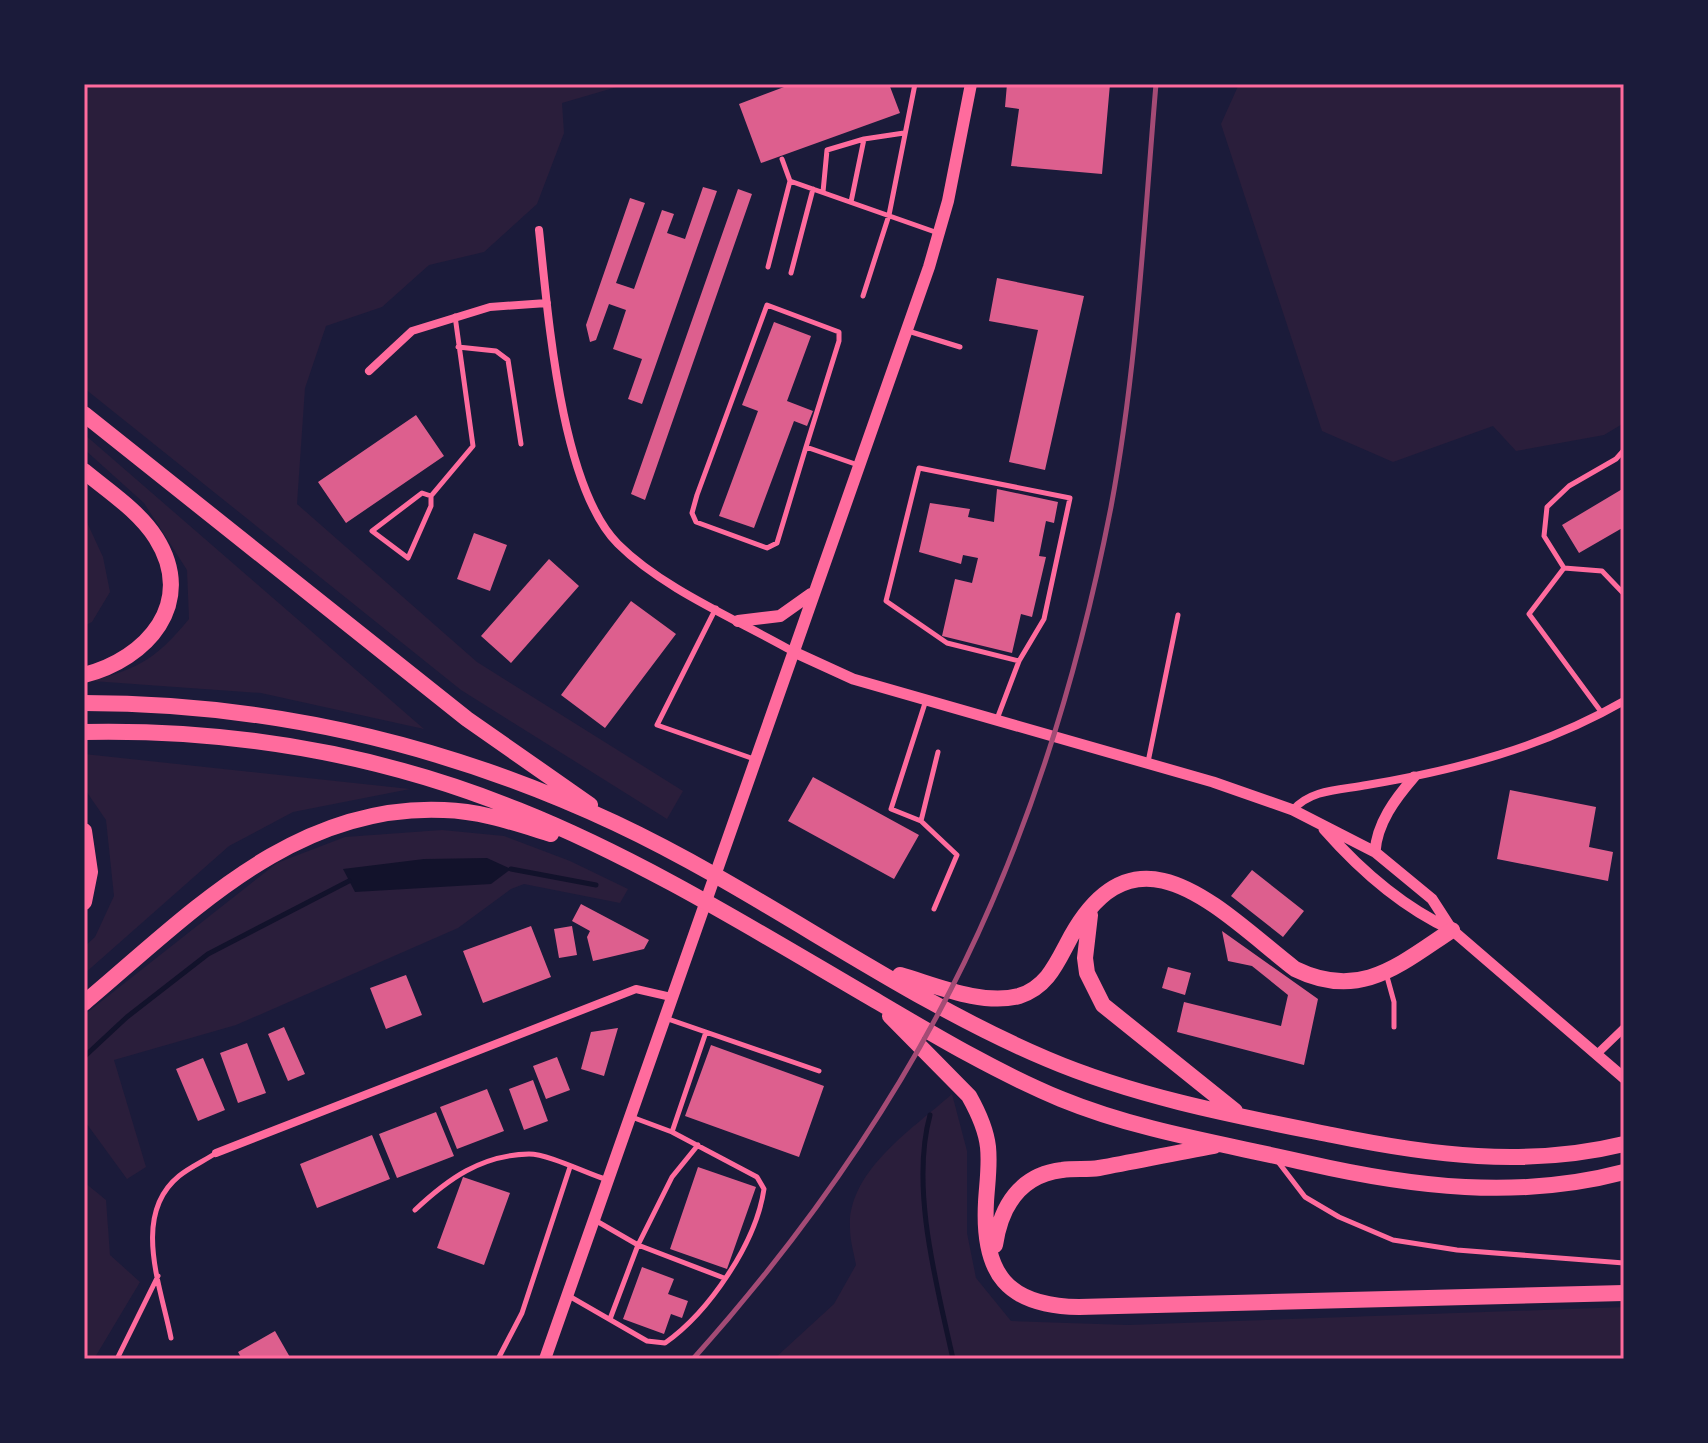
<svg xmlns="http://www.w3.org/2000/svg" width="1708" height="1443" viewBox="0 0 1708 1443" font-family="Rubik,sans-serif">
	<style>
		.green { fill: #2a1e3b }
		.water { fill: #12122b }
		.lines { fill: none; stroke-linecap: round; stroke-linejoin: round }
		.stream { stroke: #12122b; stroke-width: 5 }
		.building { fill: #dd5f8e }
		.service { stroke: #ff6b9d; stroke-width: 5 }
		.minor { stroke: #ff6b9d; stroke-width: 8 }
		.tertiary { stroke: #ff6b9d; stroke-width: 11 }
		.secondary { stroke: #ff6b9d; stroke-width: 12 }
		.motorway { stroke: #ff6b9d; stroke-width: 16 }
		.rail { stroke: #a44b75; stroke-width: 5 }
		.neatline { fill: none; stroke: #ff6b9d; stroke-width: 3 }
	</style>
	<rect width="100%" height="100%" fill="#1b1b3a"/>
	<path class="green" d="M84 84H627L562 103 564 133 537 204 484 252 429 265 382 307 326 326 305 388 297 504 477 662 683 791 667 819 461 690 84 388Z
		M1239 84H1624V423L1604 435 1516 451 1493 426 1393 462 1322 431 1221 124Z
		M84 434 424 729 261 693 92 681C140 668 157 658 189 619L187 570 144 503 84 449Z
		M84 516 103 557 110 592 92 622 84 626Z
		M84 754 410 789 293 812 229 846 84 974V947L95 937 114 896 106 820 84 788Z
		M442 830 504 836 570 861 628 889 620 903 524 884 511 889 458 928 236 1025 114 1060 146 1167 127 1179 84 1120V1015L277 863 345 837Z
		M952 1094 967 1151V1233L976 1278 1011 1321 1128 1325 1624 1307V1359H774L834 1304 856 1265C854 1253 850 1241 850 1228 847 1171 914 1128 952 1094Z
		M84 1182 106 1200 110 1255 140 1282 94 1359H84Z"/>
	<path class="water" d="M487 858 511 869 491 884 355 892 343 869 424 859Z"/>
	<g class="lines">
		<path class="stream" d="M511 869 596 885
			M84 1057 127 1017 208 954 349 881
			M930 1115C910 1188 937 1286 953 1359"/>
	</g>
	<path class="building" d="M792 84H889L900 113 761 163 739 104Z
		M1007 84H1110L1102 174 1011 166 1019 109 1005 107Z
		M703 187 717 191 642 404 628 399 642 359 613 349 626 310 609 304 596 340 590 342 586 325 630 198 645 203 616 283 634 289 662 210 674 214 667 233 685 239Z
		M738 189 752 194 645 500 631 494Z
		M997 278 1084 296 1045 470 1009 462 1038 330 989 321Z
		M774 322 811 336 787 401 813 411 807 426 794 421 754 528 719 516 758 411 742 405Z
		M416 415 444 456 346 523 318 482Z
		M1624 488V527L1579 553 1562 525Z
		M997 489 1058 502 1054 523 1046 521 1039 556 1046 557 1032 617 1021 614 1012 653 942 636 955 579 972 583 978 558 963 555 961 564 919 552 930 503 970 509 968 517 994 522Z
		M474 533 507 545 490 591 457 579Z
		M549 559 579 586 511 663 481 636Z
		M631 601 676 634 605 728 561 695Z
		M813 777 919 835 894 879 788 821Z
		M1510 790 1596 807 1589 847 1613 852 1608 881 1497 859Z
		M1252 870 1304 911 1283 937 1231 896Z
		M581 904 649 940 644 949 593 961 587 937 590 931 572 921Z
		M531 926 551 977 483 1003 463 951Z
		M572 926 577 955 559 958 554 929Z
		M1222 931 1318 999 1304 1065 1177 1032 1184 1002 1281 1026 1288 995 1252 966 1228 961Z
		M1168 967 1191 973 1185 995 1162 988Z
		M406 975 422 1015 386 1029 370 988Z
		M284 1027 305 1074 288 1081 268 1034Z
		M618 1028 604 1076 581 1069 591 1032Z
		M247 1043 266 1093 238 1103 220 1053Z
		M711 1045 824 1086 799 1157 685 1116Z
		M557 1057 570 1090 546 1099 533 1066Z
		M203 1058 225 1110 198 1121 176 1069Z
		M533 1080 548 1121 524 1130 509 1089Z
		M487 1089 504 1131 457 1149 440 1107Z
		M436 1112 454 1156 397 1178 379 1134Z
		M372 1135 390 1179 317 1208 300 1164Z
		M698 1167 756 1187 727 1269 670 1249Z
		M463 1177 510 1193 484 1265 437 1248Z
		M642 1267 674 1279 668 1294 688 1301 682 1318 671 1314 664 1334 623 1319Z
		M275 1331 291 1359H242L238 1352Z"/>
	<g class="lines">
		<path class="service" d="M782 159 790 181 938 233
			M823 192 827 150 864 139 904 133
			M851 202 864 139
			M768 267 790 181
			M791 273 813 189
			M863 296 889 215 915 84
			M908 331 960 347
			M458 347 496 351 508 360 521 444
			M806 447 839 341V332L767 305 697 495 692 513 696 522 767 548 777 543 806 447 858 465
			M431 496 422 493 372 531 408 558 431 506V496L473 446 455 316
			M1564 568 1544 536 1547 507 1569 486 1616 459 1624 450
			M716 608 657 725 754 759
			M1602 713 1529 614 1564 568 1602 571 1624 594
			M997 719 1019 661 947 643 886 601 919 468 1070 498 1044 619 1019 661
			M1148 762 1178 615
			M921 821 891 809 926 700
			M934 909 957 855 921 821 938 752
			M1386 973 1394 1002V1027
			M665 1018 819 1071
			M629 1116 672 1132 706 1032
			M698 1145 672 1177 638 1245 724 1278
			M1279 1163 1305 1197 1339 1217 1393 1240 1457 1250 1624 1263
			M415 1210C448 1179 481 1155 529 1154 548 1154 586 1173 605 1179
			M593 1219 638 1245 610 1319
			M569 1296 647 1341 665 1343C709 1312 756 1243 764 1189L757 1177 672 1132
			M171 1338C161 1287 131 1215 179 1176 190 1167 204 1161 216 1153
			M117 1359 158 1276
			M498 1359 522 1313 570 1167"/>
		<path class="minor" d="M539 230C548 312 560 486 618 544 663 589 738 620 794 652
			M369 371 412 331 490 307 547 303
			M1293 810C1311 789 1341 790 1367 785 1457 770 1544 747 1624 701
			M1597 1054 1624 1028
			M216 1153 636 989 671 997"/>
		<path class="tertiary" d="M794 652 853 679 1213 782 1293 810 1375 852 1432 899 1452 930
			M1324 829C1360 870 1402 907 1452 930L1624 1078
			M1375 852C1377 823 1395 799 1414 777"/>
		<path class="secondary" d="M738 621 780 616 811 594
			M545 1359 929 267 948 201 971 84"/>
		<path class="motorway" d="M84 414 467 719 590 805
			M84 471C108 491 139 511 156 538 197 603 147 659 84 675
			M84 703C269 703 448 745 615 823 764 893 896 995 1047 1059 1136 1097 1237 1116 1332 1135 1429 1155 1526 1168 1624 1144
			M84 732C232 729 380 754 518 810 641 859 758 932 873 999 934 1035 996 1072 1061 1099 1139 1131 1225 1144 1307 1163 1412 1187 1518 1200 1624 1172
			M84 831 90 872 84 902
			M1090 915 1085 958 1087 973 1103 1005 1235 1111
			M900 975C935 985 982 1006 1019 996 1045 988 1055 967 1067 944 1134 813 1219 910 1295 969 1360 1001 1399 965 1452 930
			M84 1003C190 914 294 803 444 810 481 811 515 823 551 834
			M890 1016 969 1096C978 1112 986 1129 988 1147 990 1166 987 1184 986 1202 982 1274 1007 1306 1079 1307L1624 1293
			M995 1245C1001 1206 1020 1175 1062 1170 1074 1168 1087 1170 1099 1168 1137 1161 1175 1153 1214 1146"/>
		<path class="rail" d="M693 1359C924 1101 1045 846 1111 507 1137 368 1144 225 1156 84"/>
	</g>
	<rect width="1708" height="1443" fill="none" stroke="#1b1b3a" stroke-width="172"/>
	<rect x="86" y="86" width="1536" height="1271" class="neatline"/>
</svg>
